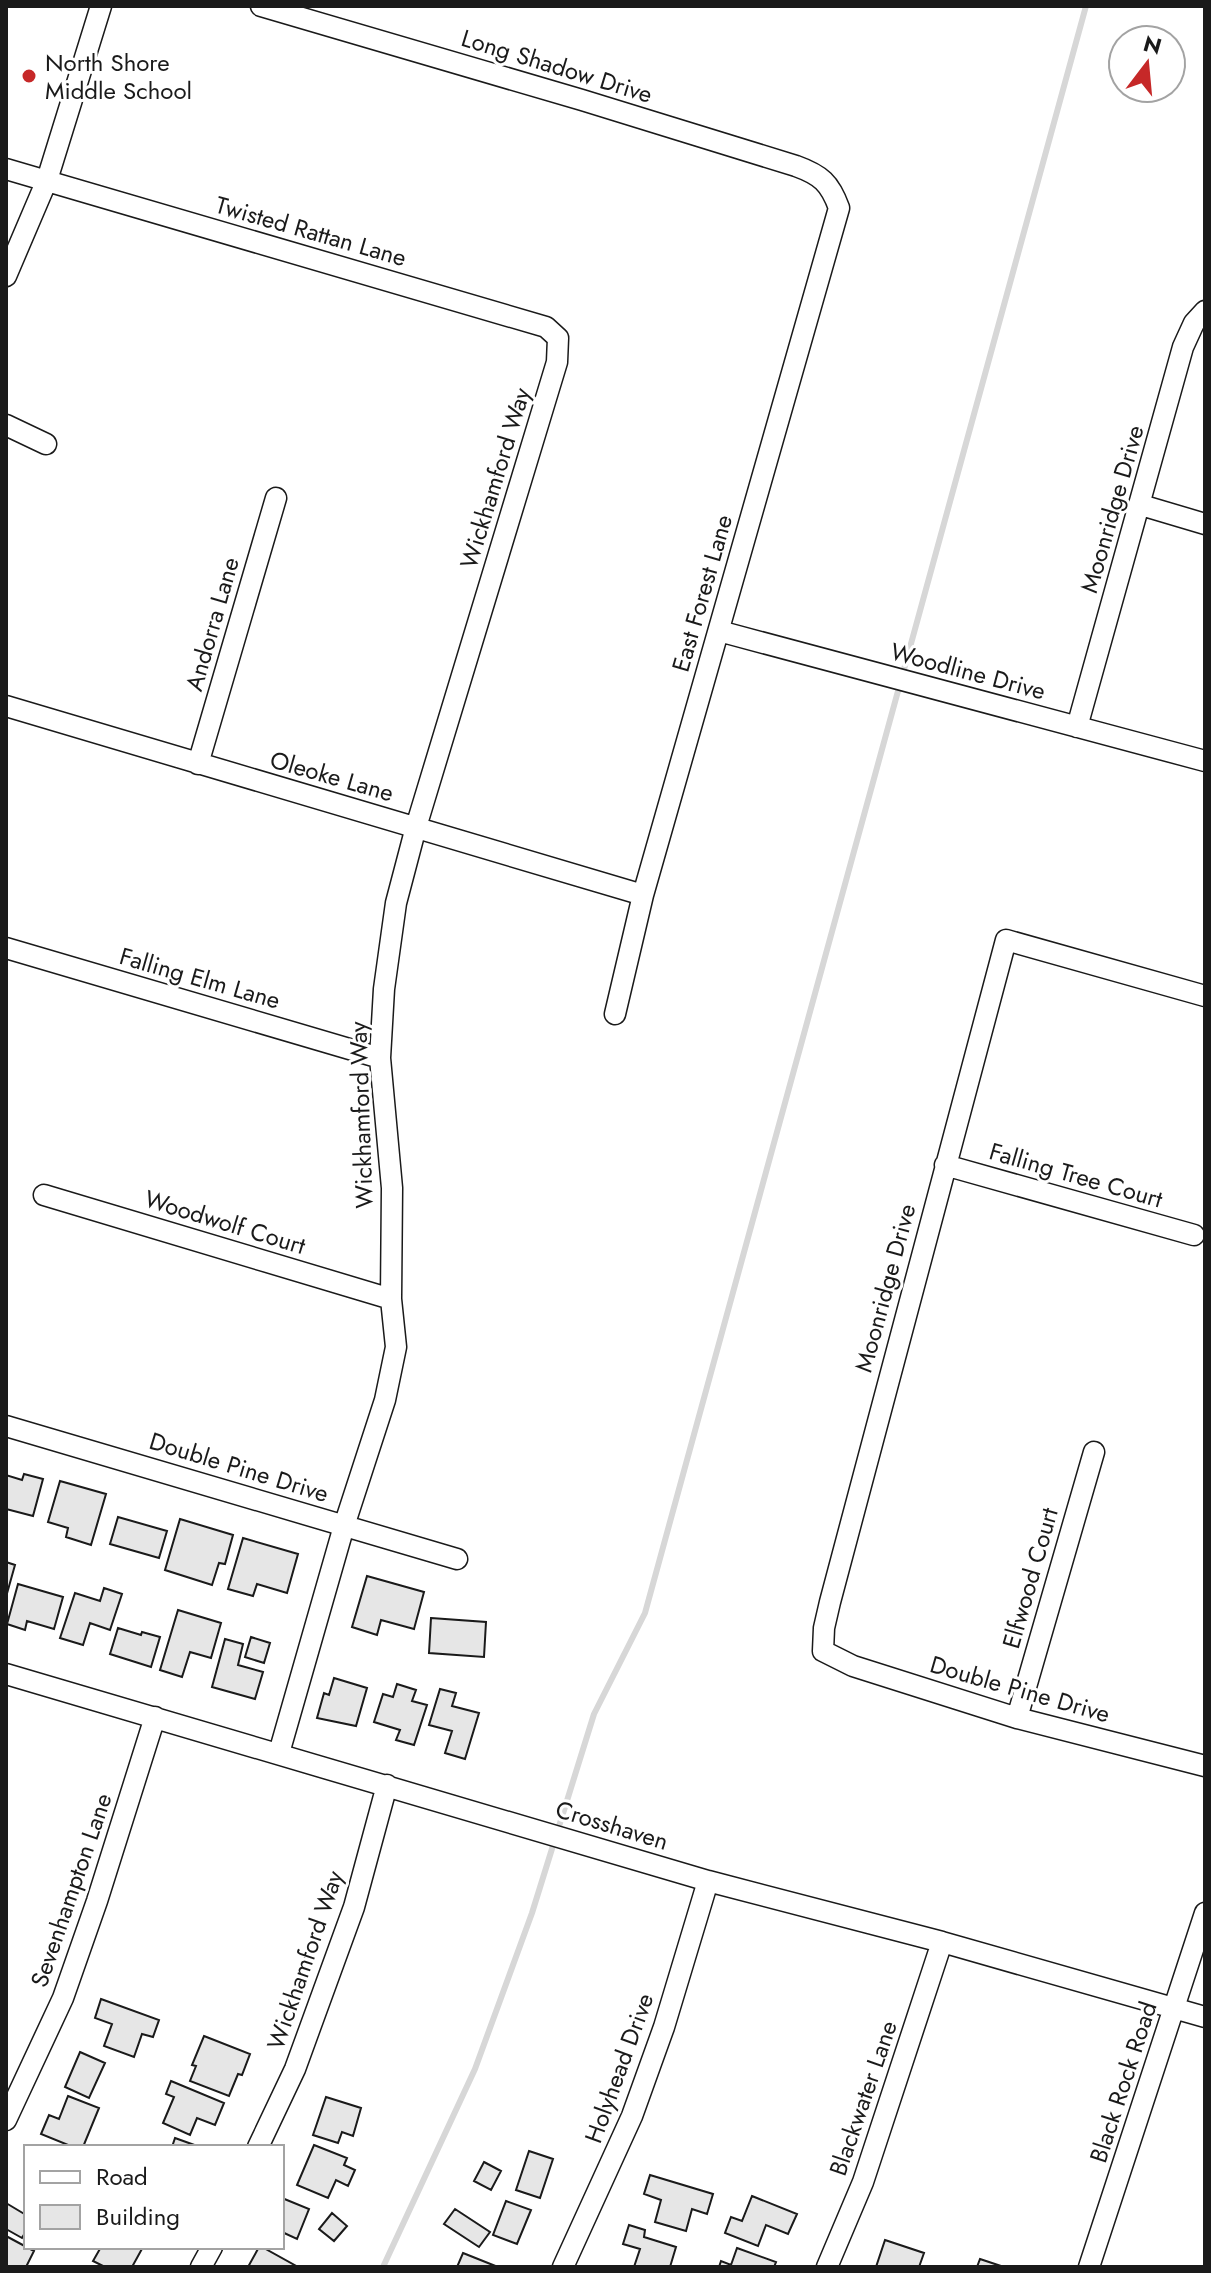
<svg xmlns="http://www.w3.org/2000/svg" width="1211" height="2273" viewBox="0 0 1211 2273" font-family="Jost,sans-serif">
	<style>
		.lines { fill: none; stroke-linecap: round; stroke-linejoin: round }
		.stream { stroke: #d7d7d7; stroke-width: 6 }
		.building { fill: #e6e6e6; stroke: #1a1a1a; stroke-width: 2 }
		.minor-casing { stroke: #1a1a1a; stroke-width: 23 }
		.minor { stroke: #fff; stroke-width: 20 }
		.poi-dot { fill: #c62828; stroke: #fff; stroke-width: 3 }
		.labels { text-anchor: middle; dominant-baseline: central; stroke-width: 6; stroke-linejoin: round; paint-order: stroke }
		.poi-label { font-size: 24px; fill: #1a1a1a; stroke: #fff; text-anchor: start }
		.street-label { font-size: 24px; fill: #1a1a1a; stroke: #fff }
	</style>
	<rect width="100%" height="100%" fill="#fff"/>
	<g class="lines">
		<path class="stream" d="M383 2267 475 2069 532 1913 594 1714 645 1613 1086 6"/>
	</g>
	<path class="building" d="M24 1474 43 1479 33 1516 6 1509V1475L22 1480Z
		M60 1481 106 1494 91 1545 66 1537 68 1528 48 1522Z
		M118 1517 167 1531 159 1558 110 1544Z
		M180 1519 233 1535 225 1564 219 1563 212 1585 165 1570Z
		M243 1538 298 1554 287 1593 257 1584 253 1596 228 1589Z
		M6 1562 15 1565 6 1597Z
		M367 1576 424 1592 414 1629 381 1620 377 1635 352 1627Z
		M18 1584 63 1597 54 1629 27 1621 25 1630 7 1624Z
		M104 1588 122 1594 110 1630 90 1623 83 1645 60 1638 75 1593 100 1601Z
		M178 1610 221 1623 211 1658 190 1652 182 1677 160 1670Z
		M431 1618 486 1622 484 1657 429 1653Z
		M118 1628 141 1635 142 1632 160 1637 151 1667 110 1654Z
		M251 1637 270 1643 264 1663 245 1657Z
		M225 1639 243 1644 238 1665 263 1672 255 1699 212 1687Z
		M334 1678 367 1688 356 1726 317 1718 324 1693 329 1695Z
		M397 1684 416 1690 412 1701 427 1705 414 1745 396 1740 400 1730 374 1722 383 1694 393 1697Z
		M440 1689 456 1693 452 1706 479 1713 465 1759 445 1753 452 1731 429 1725Z
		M101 1999 159 2020 153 2037 142 2034 134 2057 104 2046 112 2024 95 2018Z
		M204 2036 250 2054 242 2075 238 2074 229 2096 190 2081 196 2066 192 2065Z
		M80 2052 105 2063 89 2098 65 2087Z
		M171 2081 224 2103 215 2125 197 2118 190 2135 163 2123 174 2097 166 2094Z
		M68 2096 99 2108 83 2147H73L41 2134 49 2115 59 2119Z
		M326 2097 361 2108 353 2136 342 2132 338 2143 313 2135Z
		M175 2138 200 2147H172Z
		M314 2145 347 2158 344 2165 355 2170 348 2186 336 2180 328 2198 297 2185Z
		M529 2151 553 2159 540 2198 516 2190Z
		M484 2162 501 2171 491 2190 474 2181Z
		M650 2175 713 2194 707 2214 692 2209 686 2231 655 2222 661 2200 644 2194Z
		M752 2196 797 2214 788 2234 766 2225 758 2246 725 2233 731 2217 742 2221Z
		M282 2198 309 2209 297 2239 282 2232Z
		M506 2201 531 2210 517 2244 493 2235Z
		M6 2203 26 2215V2231L22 2238 6 2229Z
		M455 2209 490 2232 479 2247 444 2224Z
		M332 2213 347 2226 334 2241 319 2229Z
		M629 2225 645 2230 644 2237 676 2247 670 2267H634L640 2249 623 2244Z
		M6 2236 34 2251 26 2267H6Z
		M885 2240 924 2253 919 2267H876Z
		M101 2247H143L132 2267H105L93 2261Z
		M259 2247H262L298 2267H248Z
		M737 2248 776 2262 774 2267H719L721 2261 731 2265Z
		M463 2253 498 2267H457Z
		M980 2259 1004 2267H977Z"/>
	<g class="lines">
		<g class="minor-casing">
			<path id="minor" d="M261 6 582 100 796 166C821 175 830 183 839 208L643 895 615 1014
				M6 169 546 327 558 338 557 362 416 827 396 903 384 989 380 1058 392 1188 391 1299 396 1347 385 1400 344 1526 279 1753
				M6 276 47 180 101 6
				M6 425 46 444
				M1141 505 1205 524
				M719 631 1205 761
				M6 706 643 895
				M1077 727 1183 347 1194 323 1205 311
				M198 764 276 498
				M6 948 380 1058
				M1205 996 1006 940 830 1602 824 1628 823 1651 853 1666 1017 1718 1205 1766
				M945 1165 1194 1235
				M44 1195 391 1299
				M6 1426 457 1559
				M6 1674 708 1881 942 1942 1205 2017
				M1017 1718 1094 1452
				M6 2120 63 1998 97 1901 155 1717
				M258 2147 295 2069 354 1907 387 1785
				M201 2267 212 2247
				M563 2267 632 2116 664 2027 708 1881
				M827 2267 863 2182 942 1942
				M1089 2267 1205 1913"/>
		</g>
		<use href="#minor" class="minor"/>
	</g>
	<circle class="poi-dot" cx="29" cy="76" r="8"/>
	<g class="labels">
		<g class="poi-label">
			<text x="45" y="62">North Shore<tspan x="45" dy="28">Middle School</tspan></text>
		</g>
		<g class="street-label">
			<text transform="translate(557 66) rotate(17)">Long Shadow Drive</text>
			<text transform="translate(311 231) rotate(16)">Twisted Rattan Lane</text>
			<text transform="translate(495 478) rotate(-73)">Wickhamford Way</text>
			<text transform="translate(1112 509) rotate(-74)">Moonridge Drive</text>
			<text transform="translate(702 593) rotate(-74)">East Forest Lane</text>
			<text transform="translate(212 624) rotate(-74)">Andorra Lane</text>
			<text transform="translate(968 671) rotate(15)">Woodline Drive</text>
			<text transform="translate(332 776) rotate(16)">Oleoke Lane</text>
			<text transform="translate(200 978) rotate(16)">Falling Elm Lane</text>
			<text transform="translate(361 1115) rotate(-92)">Wickhamford Way</text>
			<text transform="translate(1076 1175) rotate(16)">Falling Tree Court</text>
			<text transform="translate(225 1222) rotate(17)">Woodwolf Court</text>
			<text transform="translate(885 1288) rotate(-75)">Moonridge Drive</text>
			<text transform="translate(239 1467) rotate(17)">Double Pine Drive</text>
			<text transform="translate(1030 1578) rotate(-74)">Elfwood Court</text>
			<text transform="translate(1020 1689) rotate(16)">Double Pine Drive</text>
			<text transform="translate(612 1825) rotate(17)">Crosshaven</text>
			<text transform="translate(71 1890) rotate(-71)">Sevenhampton Lane</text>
			<text transform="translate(305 1960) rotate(-71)">Wickhamford Way</text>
			<text transform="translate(619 2068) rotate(-70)">Holyhead Drive</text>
			<text transform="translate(1123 2082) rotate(-72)">Black Rock Road</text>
			<text transform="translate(863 2098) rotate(-71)">Blackwater Lane</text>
		</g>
	</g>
	<rect width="1211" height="2273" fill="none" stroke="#1a1a1a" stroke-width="16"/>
	<rect x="24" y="2145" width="260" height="104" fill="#ffffff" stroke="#a3a3a3" stroke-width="2"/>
	<rect x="40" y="2171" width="40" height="12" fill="#ffffff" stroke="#a3a3a3" stroke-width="2"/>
	<text x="96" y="2185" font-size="24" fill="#1a1a1a">Road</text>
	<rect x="40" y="2205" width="40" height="24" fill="#e6e6e6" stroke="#a3a3a3" stroke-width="2"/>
	<text x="96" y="2225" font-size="24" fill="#1a1a1a">Building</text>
	<g transform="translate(1147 64) rotate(16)"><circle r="38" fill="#ffffff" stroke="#a3a3a3" stroke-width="2"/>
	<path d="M0-6L14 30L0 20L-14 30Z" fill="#c62828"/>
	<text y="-12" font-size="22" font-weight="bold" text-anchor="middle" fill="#1a1a1a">N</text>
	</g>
</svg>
